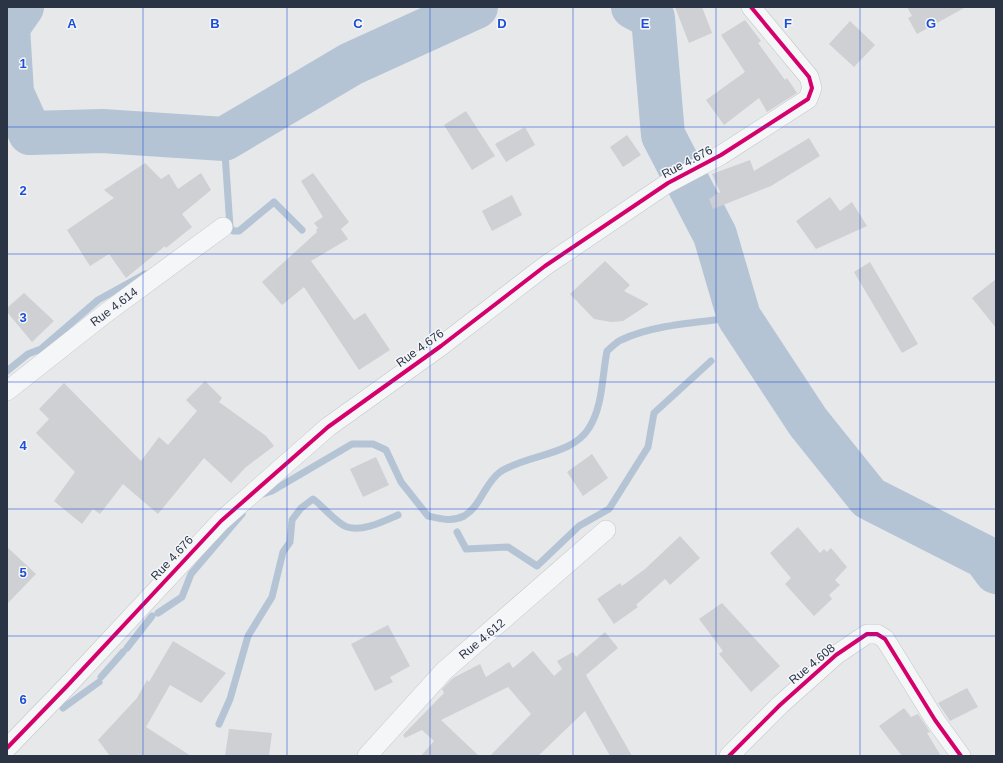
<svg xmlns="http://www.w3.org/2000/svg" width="1003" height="763" viewBox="0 0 1003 763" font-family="Arial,sans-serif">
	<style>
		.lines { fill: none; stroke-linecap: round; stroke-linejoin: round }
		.stream { stroke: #b4c4d5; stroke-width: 7 }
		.river { stroke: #b4c4d5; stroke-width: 44 }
		.building { fill: #ced0d3 }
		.street-casing { stroke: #c4c6c8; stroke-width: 20 }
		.street { stroke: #f5f6f7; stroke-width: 19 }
		.cycleway-casing { stroke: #f4f6f9; stroke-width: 6 }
		.cycleway { stroke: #d6006c; stroke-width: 4 }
		.grid { fill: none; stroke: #1d4ed8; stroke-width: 1; stroke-opacity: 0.55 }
		.labels { text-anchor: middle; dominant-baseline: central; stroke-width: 3; stroke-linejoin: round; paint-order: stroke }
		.street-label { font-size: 12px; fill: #2b3445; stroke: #f4f6f9 }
		.grid-label { font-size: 13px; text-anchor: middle; font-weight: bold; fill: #1d4ed8; stroke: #f4f6f9; stroke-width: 3; stroke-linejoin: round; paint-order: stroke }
	</style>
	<rect width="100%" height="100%" fill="#e6e8ea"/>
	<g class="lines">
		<path class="stream" d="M224 139 230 227 233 231H239L274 202 302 230
			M7 371 28 354 41 349 98 300 145 274
			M260 495 272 491 352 444H373L386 450 401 482 428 516C441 519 452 522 464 516 481 506 484 484 500 472 527 454 572 456 589 428 603 406 602 376 607 351 611 348 616 342 621 340 655 324 702 322 739 317
			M457 532 466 549 508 547 537 566 579 526 609 509 648 447 654 413 711 361
			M158 613 182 597 191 574 242 514
			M127 648 152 616
			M101 677 123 652
			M63 708 99 682
			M219 724 230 699 248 636 272 597 283 552 290 542 292 520 301 508 313 499C323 506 336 523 347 527 363 532 384 521 398 515"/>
		<path class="river" d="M22 7 8 27 12 93 30 133 102 131 224 139 351 64 476 7
			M633 7 653 18 663 135 715 235 739 317 808 422 869 498 985 557 996 572"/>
	</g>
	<path class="building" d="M675 7H702L712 33 689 43Z
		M907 7H966L917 34 908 18 912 16Z
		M745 20 761 41 758 43 785 80 787 78 797 93 767 112 759 98 724 125 706 100 745 72 721 35Z
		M850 21 875 45 854 67 829 44Z
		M466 111 495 156 472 170 444 125Z
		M525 127 535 145 506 162 495 144Z
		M627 135 641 155 623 167 610 147Z
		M809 138 820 156 771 186 713 209 709 199 720 192 712 174 750 160 754 171Z
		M145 163 161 179 169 174 178 189 201 173 211 190 182 214 192 227 166 248 165 246 126 278 109 254 90 266 67 230 114 198 104 190Z
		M313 173 349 222 341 229 348 239 311 261 354 320 365 313 390 350 359 370 304 287 282 305 262 282 317 232 316 230 318 228 314 223 323 217 301 181Z
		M512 195 522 215 492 231 482 211Z
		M830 197 840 211 852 202 867 226 816 249 796 221Z
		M605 261 630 285 624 291 649 304 623 321 611 322 594 319 570 294Z
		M870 262 918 344 902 353 854 272Z
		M996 279V328L972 298Z
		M24 293 54 321 32 342 7 312V308Z
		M205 381 222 398 219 402 266 436 274 446 246 467 231 483 204 458 158 514 123 484 100 514 93 509 82 524 54 501 75 472 36 433 49 419 39 409 64 383 141 461 159 437 168 445 197 411 186 400Z
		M592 454 608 478 583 496 567 472Z
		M376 457 389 485 363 497 350 469Z
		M798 527 820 553 824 549 827 552 831 548 847 567 835 580 840 585 829 595 832 599 814 616 785 584 791 578 770 553Z
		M680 536 700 558 670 585 665 579 636 605 638 607 614 624 597 599 620 583 622 586 645 569Z
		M7 547 36 574 7 604Z
		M722 603 780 666 751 692 719 654 723 651 699 619Z
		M388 625 410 666 390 677 393 682 375 691 351 644Z
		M605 632 618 648 586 675 632 756H610L585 711 538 756H490L531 714 508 687 441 720 479 756H421L434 741 422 730 405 738 403 735 444 693 442 689 453 678 480 664 486 677 509 662 513 668 533 651 554 676 562 669 557 661 573 652 576 657Z
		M173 641 226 673 201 703 170 685 146 727 191 756H110L98 740 137 698 147 680 149 682Z
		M967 688 978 707 950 721 938 703Z
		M904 708 911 717 918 714 930 732 927 733 941 756H902L879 726Z
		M229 729 272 733 269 756H225Z"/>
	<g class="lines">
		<g class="street-casing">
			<path id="street" d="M7 391 106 313 223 227
				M7 748 68 685 221 521 328 427 441 346 545 266 668 183 721 155 808 99 812 88 809 77 751 7
				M367 756 444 671 606 530
				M729 756 780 705 836 655 867 634H877L885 639 935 720 961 756"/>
		</g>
		<use href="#street" class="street"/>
		<g class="cycleway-casing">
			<path id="cycleway" d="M7 748 68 685 221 521 328 427 441 346 545 266 668 183 721 155 808 99 812 88 809 77 751 7
				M729 756 780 705 836 655 867 634H877L885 639 935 720 961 756"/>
		</g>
		<use href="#cycleway" class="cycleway"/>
	</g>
	<path class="grid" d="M143 7V756M287 7V756M430 7V756M573 7V756M716 7V756M860 7V756M7 127H996M7 254H996M7 382H996M7 509H996M7 636H996"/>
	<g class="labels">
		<g class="street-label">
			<text transform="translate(687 162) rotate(-28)">Rue 4.676</text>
			<text transform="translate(114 307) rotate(-37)">Rue 4.614</text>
			<text transform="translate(420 348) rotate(-36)">Rue 4.676</text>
			<text transform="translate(172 558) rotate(-47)">Rue 4.676</text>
			<text transform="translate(482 639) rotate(-40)">Rue 4.612</text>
			<text transform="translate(812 664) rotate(-40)">Rue 4.608</text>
		</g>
	</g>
	<g class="grid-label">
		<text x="72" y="28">A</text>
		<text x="215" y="28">B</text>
		<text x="358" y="28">C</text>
		<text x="502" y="28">D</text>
		<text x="645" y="28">E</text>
		<text x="788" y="28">F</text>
		<text x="931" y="28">G</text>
		<text x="23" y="68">1</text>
		<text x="23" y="195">2</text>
		<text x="23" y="322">3</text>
		<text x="23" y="450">4</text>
		<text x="23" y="577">5</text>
		<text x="23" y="704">6</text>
	</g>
	<rect width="1003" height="763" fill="none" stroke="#2b3445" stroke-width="16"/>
</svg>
